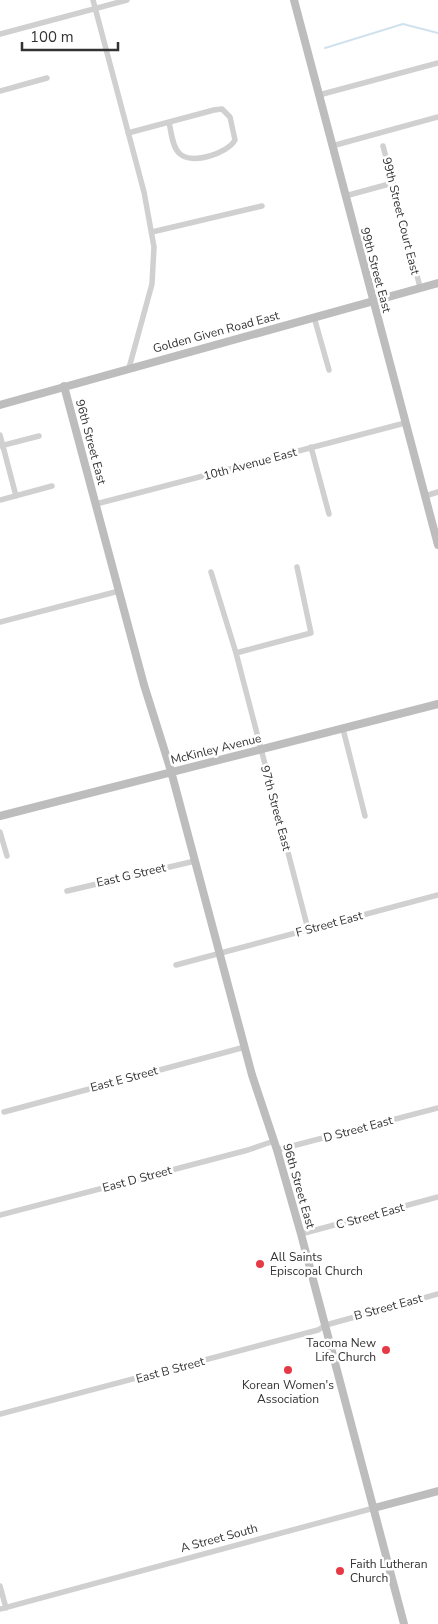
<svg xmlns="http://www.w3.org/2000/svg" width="438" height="1624" viewBox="0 0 438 1624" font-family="'Nunito Sans',sans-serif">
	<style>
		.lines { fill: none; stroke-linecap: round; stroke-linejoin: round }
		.stream { stroke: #cfe2ee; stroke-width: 2 }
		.street { stroke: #d0d0d0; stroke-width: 5.5 }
		.secondary { stroke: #bdbdbd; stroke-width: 8 }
		.poi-dot { fill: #e63946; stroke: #fff; stroke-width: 2 }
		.labels { text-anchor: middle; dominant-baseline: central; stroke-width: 5; stroke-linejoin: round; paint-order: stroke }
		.street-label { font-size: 12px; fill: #333; stroke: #fff }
		.poi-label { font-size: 12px; fill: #333; stroke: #fff; text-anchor: start }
	</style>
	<rect width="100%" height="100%" fill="#fff"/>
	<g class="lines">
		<path class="stream" d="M325 48 403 24 438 33"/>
		<path class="street" d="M93 0 144 192 154 247 152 284 129 368
			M0 34 127 0
			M0 91 47 78
			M319 95 438 63
			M128 133 214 110 222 109 230 117 235 140C228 153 191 166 179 153 172 146 171 131 169 122
			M332 146 438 117
			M383 146 420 287
			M345 196 393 183
			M152 232 262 206
			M314 317 329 370
			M0 435 16 496
			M0 446 39 436
			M311 447 329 514
			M425 496 438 492
			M0 500 52 486
			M96 504 405 423
			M211 572 236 653 308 929
			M0 622 119 591
			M236 653 311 633 297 567
			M343 729 365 816
			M0 832 7 856
			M67 891 195 861
			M176 965 438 895
			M4 1112 245 1047
			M277 1150 438 1108
			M0 1215 248 1150 274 1141
			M301 1234 438 1197
			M0 1414 318 1330 326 1325 438 1294
			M0 1586 6 1608
			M0 1609 374 1508"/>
		<path class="secondary" d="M294 0 438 545
			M64 386 144 685 171 771 252 1075 277 1150 301 1234 404 1624
			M0 405 438 283
			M0 816 438 704
			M374 1508 438 1491"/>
	</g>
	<g class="poi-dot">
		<circle cx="260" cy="1264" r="5"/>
		<circle cx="386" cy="1350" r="5"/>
		<circle cx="288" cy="1370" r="5"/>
		<circle cx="340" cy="1571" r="5"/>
	</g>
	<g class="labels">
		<g class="street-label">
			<text transform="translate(401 216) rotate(76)">99th Street Court East</text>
			<text transform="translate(376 270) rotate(75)">99th Street East</text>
			<text transform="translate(216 332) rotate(-15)">Golden Given Road East</text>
			<text transform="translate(91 442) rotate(75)">96th Street East</text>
			<text transform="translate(250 464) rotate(-15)">10th Avenue East</text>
			<text transform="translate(216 749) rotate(-14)">McKinley Avenue</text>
			<text transform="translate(276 808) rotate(75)">97th Street East</text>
			<text transform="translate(131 875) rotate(-13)">East G Street</text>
			<text transform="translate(329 924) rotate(-15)">F Street East</text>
			<text transform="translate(124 1079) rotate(-15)">East E Street</text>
			<text transform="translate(358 1129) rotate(-15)">D Street East</text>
			<text transform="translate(137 1179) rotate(-15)">East D Street</text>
			<text transform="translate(299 1186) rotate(74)">96th Street East</text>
			<text transform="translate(370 1216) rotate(-15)">C Street East</text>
			<text transform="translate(388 1307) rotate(-15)">B Street East</text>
			<text transform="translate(170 1370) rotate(-15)">East B Street</text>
			<text transform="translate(219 1538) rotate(-15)">A Street South</text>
		</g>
		<g class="poi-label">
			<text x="270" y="1257">All Saints<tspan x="270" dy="14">Episcopal Church</tspan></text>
			<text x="376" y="1343" text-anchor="end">Tacoma New<tspan x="376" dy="14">Life Church</tspan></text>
			<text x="288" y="1385" text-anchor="middle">Korean Women's<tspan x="288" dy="14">Association</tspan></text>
			<text x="350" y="1564">Faith Lutheran<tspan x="350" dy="14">Church</tspan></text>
		</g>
	</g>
	<path d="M22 42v8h96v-8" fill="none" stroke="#333333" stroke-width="2.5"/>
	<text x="30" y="42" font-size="15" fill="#333333" stroke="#ffffff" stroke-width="4" paint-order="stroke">100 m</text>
</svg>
